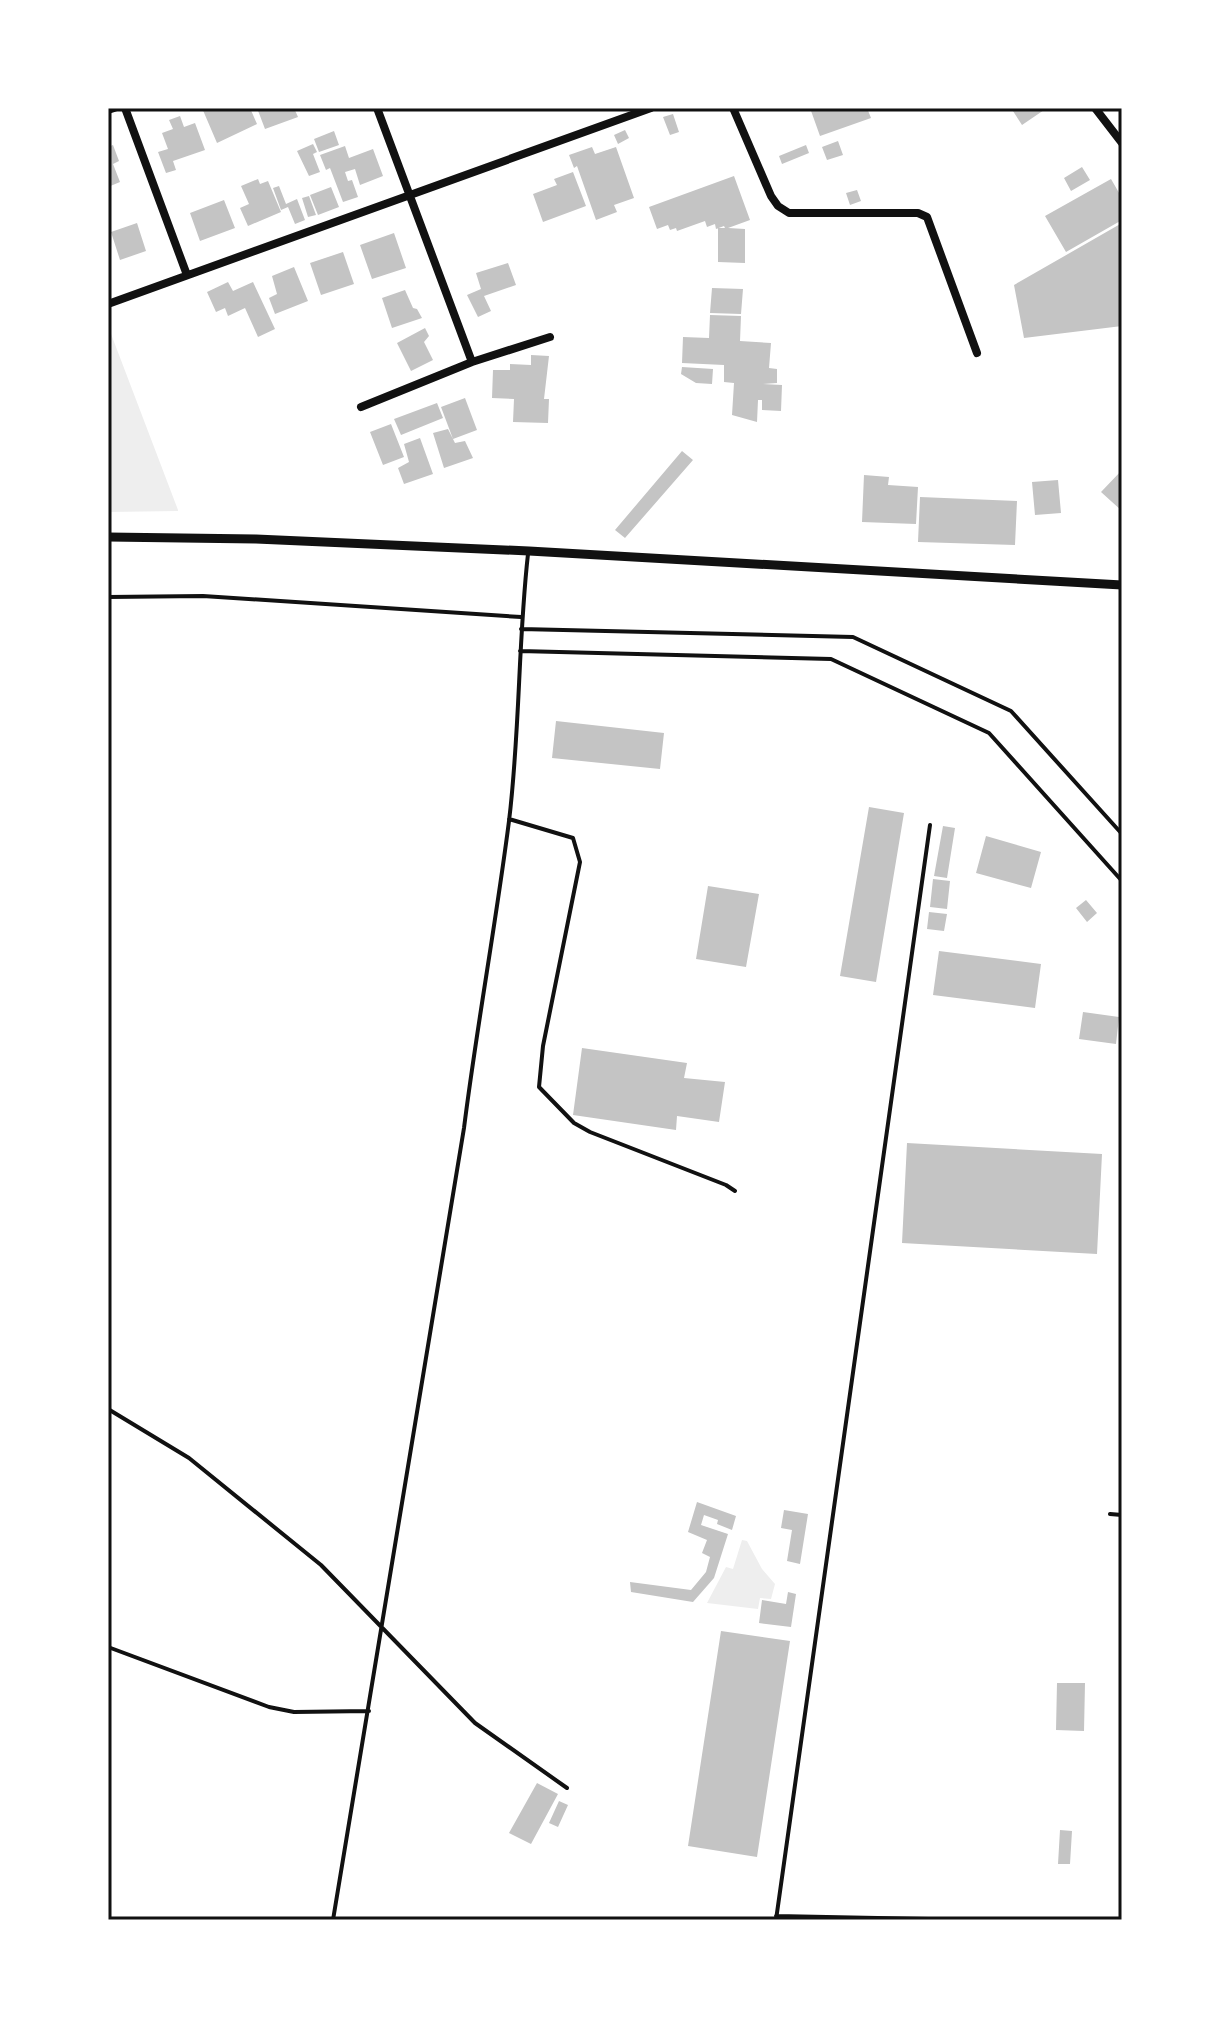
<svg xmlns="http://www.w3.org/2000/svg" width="1230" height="2028" viewBox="0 0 1230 2028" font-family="Jost,sans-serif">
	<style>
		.green { fill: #eee }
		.building { fill: #c4c4c4 }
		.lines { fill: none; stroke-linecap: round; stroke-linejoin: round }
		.service { stroke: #111; stroke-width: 4 }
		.minor { stroke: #111; stroke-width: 8 }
		.tertiary { stroke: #111; stroke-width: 9 }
		.neatline { fill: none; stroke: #111; stroke-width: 3 }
	</style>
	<rect width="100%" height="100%" fill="#fff"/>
	<path class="green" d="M108 326 178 510V511L108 512Z
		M742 1540 747 1541 762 1569 775 1584 771 1599 760 1598 758 1609 707 1603 726 1567 733 1569Z"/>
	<path class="building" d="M202 108H250L257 124 217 143Z
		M257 108H294L298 117 265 129Z
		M810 108H867L871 118 820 136Z
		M1011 108H1047L1022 125Z
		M673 114 679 132 670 135 663 117Z
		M180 116 184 127 195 123 205 150 173 161 176 170 166 173 158 152 168 149 162 133 173 129 169 120Z
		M625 130 629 138 618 144 614 135Z
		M334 131 339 145 319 152 314 139Z
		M838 141 843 155 827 160 822 147Z
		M313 144 317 152 313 154 320 172 309 176 297 151Z
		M113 145 119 161 113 164 120 182 108 187V147Z
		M806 145 809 153 782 164 779 156Z
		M345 146 349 158 373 149 383 176 360 185 355 169 345 172 348 181 352 180 358 197 343 202 330 168 326 170 320 155Z
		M592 147 595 154 616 147 634 198 614 205 617 212 596 220 577 166 574 168 569 155Z
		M1082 167 1090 180 1071 191 1064 178Z
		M573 172 586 206 543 222 533 194 557 185 554 179Z
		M734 176 750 220 728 228 745 229V263L718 262V228H725L724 226 716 229 715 224 707 227 705 221 677 231 676 228 670 230 668 225 657 229 649 207Z
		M258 179 260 184 268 181 281 212 248 226 240 208 249 204 241 186Z
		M1111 179 1122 198V220L1066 252 1045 216Z
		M279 186 286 204 297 199 305 220 295 224 288 207 281 210 273 188Z
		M331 187 339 207 318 215 310 195Z
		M857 190 861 201 850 205 846 193Z
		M309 196 316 215 308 217 302 198Z
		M224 200 235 228 200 241 190 213Z
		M137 223 146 251 120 260 111 232Z
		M1122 223V326L1024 338 1014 285Z
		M394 233 406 268 372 279 360 245Z
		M343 252 354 284 321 295 310 263Z
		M508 263 516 285 484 296 491 311 478 317 467 295 481 289 476 273Z
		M294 267 308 301 275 314 269 298 277 294 272 276Z
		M228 282 233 291 253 282 275 329 258 337 245 308 228 316 225 308 216 312 207 292Z
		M712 288 743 289 741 314 710 313Z
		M405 290 413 308 417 309 422 318 392 328 382 298Z
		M710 315 741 316 740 341 771 343 769 368 777 369V383L763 384 782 385 781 411 762 410V400H758L757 422 732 415 734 383 724 382V365L682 363 683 337 709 338Z
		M425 328 429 336 424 342 433 360 411 371 397 343Z
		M531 355 549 356 544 399H549L548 423 513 422 514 399 492 398 493 370H510V364L531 365Z
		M682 367 713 369 712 384 696 383 681 374Z
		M465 398 477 430 453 439 441 407Z
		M437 403 443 418 401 435 394 419Z
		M391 424 404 457 383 465 370 432Z
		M448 429 455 443 465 441 473 458 444 468 433 433Z
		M420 438 433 474 404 484 398 468 409 462 404 444Z
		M682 451 693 460 625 538 615 530Z
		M1122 470V511L1101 492Z
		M864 475 889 477 888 485 918 487 916 524 862 522Z
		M1058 480 1061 513 1035 515 1032 482Z
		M920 497 1017 501 1015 545 918 542Z
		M556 721 664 733 660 769 552 758Z
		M869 807 904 813 876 982 840 976Z
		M943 826 955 828 947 878 934 876Z
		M986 836 1041 852 1031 888 976 873Z
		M933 879 950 881 947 909 930 907Z
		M708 886 759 894 746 967 696 959Z
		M1086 900 1097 913 1087 922 1076 908Z
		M929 912 947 914 944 931 927 929Z
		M939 951 1041 964 1035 1008 933 995Z
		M1083 1012 1119 1017 1116 1044 1079 1039Z
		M582 1048 687 1063 684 1078 725 1082 719 1122 677 1116 676 1130 573 1115Z
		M907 1143 1102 1154 1097 1254 902 1243Z
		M697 1502 736 1516 732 1530 717 1524 718 1520 704 1515 701 1525 728 1534 714 1578 693 1602 631 1592 630 1582 691 1590 706 1572 710 1557 702 1553 707 1540 688 1532Z
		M784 1510 808 1514 800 1564 787 1561 792 1530 781 1528Z
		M788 1592 796 1594 791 1627 759 1623 762 1600 786 1604Z
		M721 1631 790 1641 757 1857 688 1846Z
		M1057 1683H1085L1084 1731 1056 1730Z
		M537 1783 558 1794 531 1844 509 1833Z
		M559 1801 568 1805 558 1827 549 1823Z
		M1060 1830 1072 1831 1070 1864H1058Z"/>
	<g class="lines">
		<path class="service" d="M108 597 203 596 521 617
			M521 629 853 637 1011 711 1122 834
			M520 651 831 659 989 733 1122 881
			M509 819 573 838 580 862 543 1046 539 1087 574 1123 590 1132 726 1185 735 1191
			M108 1409 189 1458 321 1565 475 1723 567 1788
			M1110 1514 1122 1515
			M108 1647 269 1707 294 1712 369 1711
			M776 1916 979 1920
			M333 1920 464 1128C477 1025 496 923 509 821 520 732 518 642 528 554
			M776 1920 930 825"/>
		<path class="minor" d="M125 108 187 275
			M377 108 472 362
			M733 108 771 196 778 206 789 213H918L927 217 977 353
			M1095 108 1122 143
			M108 110 114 108
			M108 304 651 108
			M361 407 472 362 550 337"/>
		<path class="tertiary" d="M108 537 256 539 529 551 1122 585"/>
	</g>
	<rect width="1230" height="2028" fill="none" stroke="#ffffff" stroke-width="220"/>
	<rect x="110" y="110" width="1010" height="1808" class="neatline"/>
</svg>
